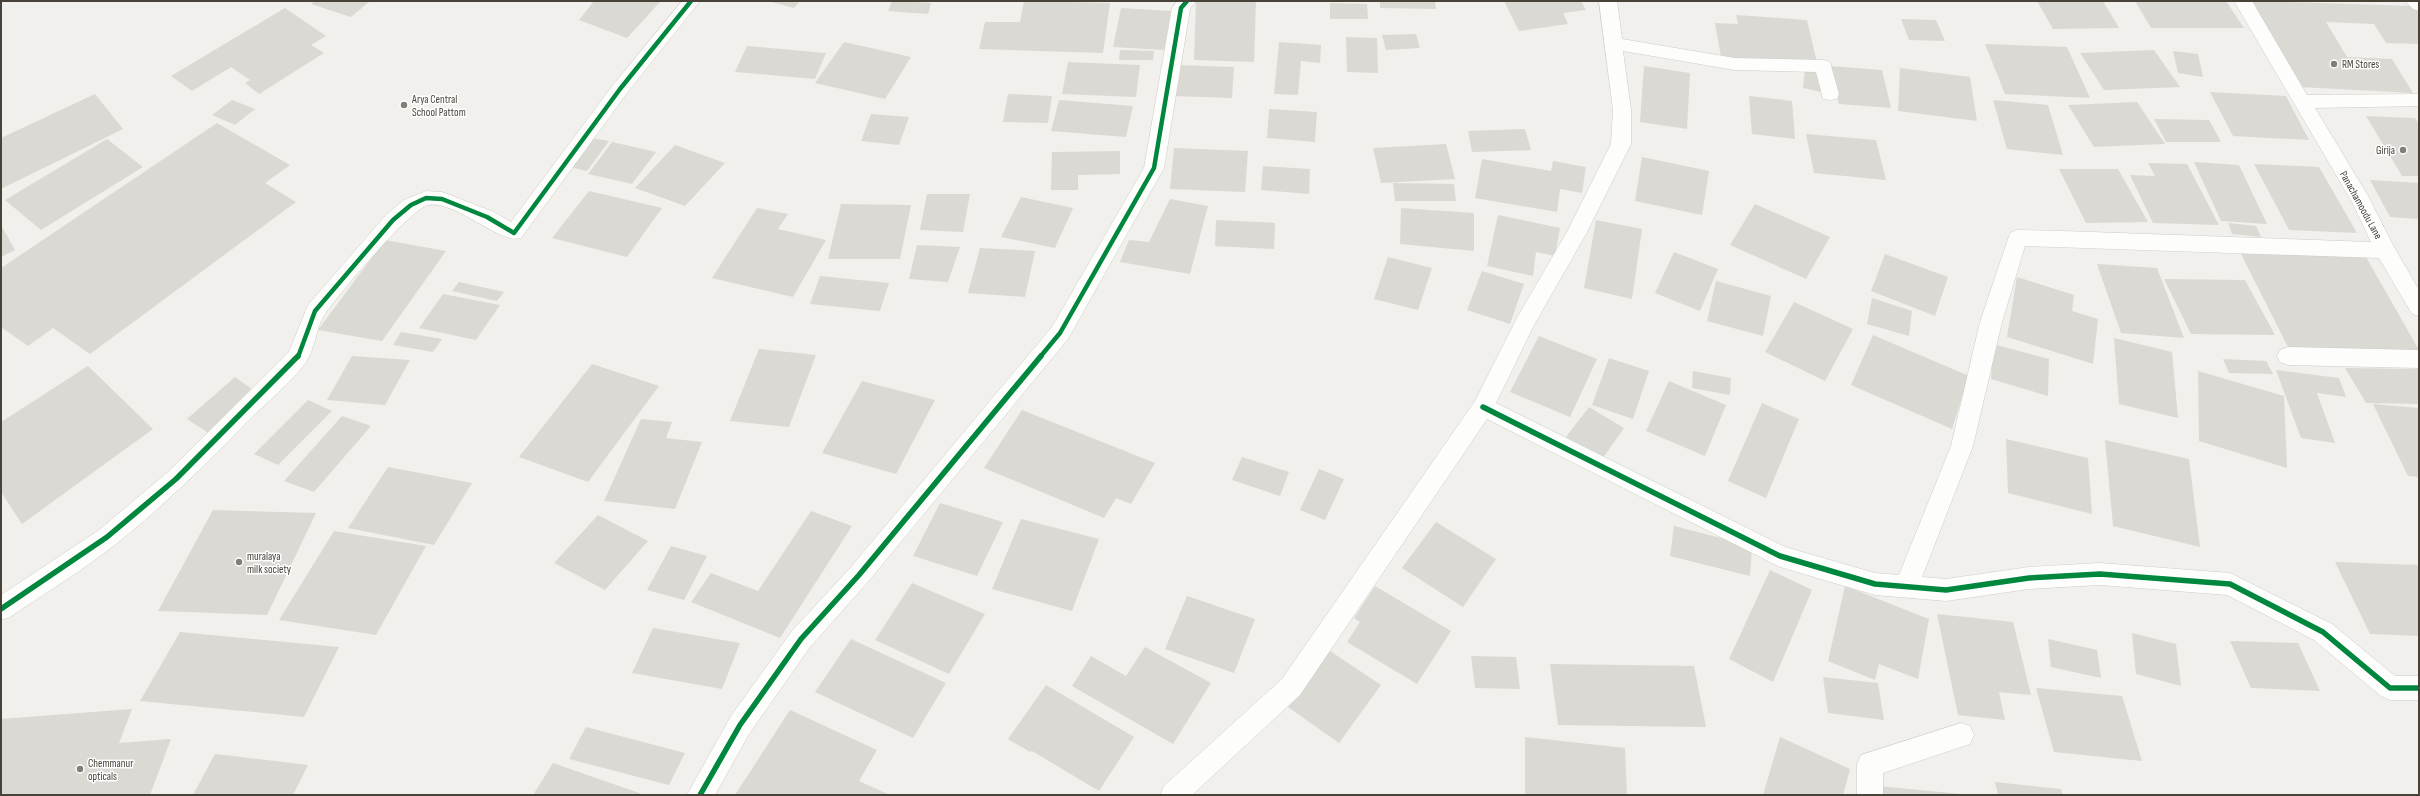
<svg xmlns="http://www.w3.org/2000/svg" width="2420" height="796" viewBox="0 0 2420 796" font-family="'Sofia Sans Condensed',sans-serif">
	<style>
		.building { fill: #dbd9d4 }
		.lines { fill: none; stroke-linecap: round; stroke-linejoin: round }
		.minor-casing { stroke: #ceccc8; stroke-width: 1 }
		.minor { fill: #fdfdfc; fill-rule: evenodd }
		.cycleway-far1-casing { stroke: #fff; stroke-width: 6 }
		.cycleway-casing { stroke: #fff; stroke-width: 8 }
		.cycleway-far1 { stroke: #00873e; stroke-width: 4.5 }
		.cycleway { stroke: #00873e; stroke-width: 5.5 }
		.poi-dot { fill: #837f77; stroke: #fff; stroke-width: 1.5 }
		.labels { text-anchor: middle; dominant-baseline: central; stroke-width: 3; stroke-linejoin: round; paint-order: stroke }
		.poi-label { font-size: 11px; fill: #484238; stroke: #fff; text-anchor: start }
		.street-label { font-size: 11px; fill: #484238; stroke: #fff }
	</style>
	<rect width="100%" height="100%" fill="#f1f0ec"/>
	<path class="building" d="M315 1H370L351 17 311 4Z
		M594 1H661L627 38 579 20Z
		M768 1H800L794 8Z
		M892 1H897L931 3 928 14 888 11Z
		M1024 1 1110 3 1103 53 979 49 985 22H1020Z
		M1196 1H1256L1254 62 1194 60Z
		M1380 1H1435L1436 9 1380 8Z
		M1504 1H1581L1586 10 1563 13 1568 24 1519 31Z
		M2037 1H2103L2119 28 2053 29Z
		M2135 1H2226L2244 28H2151Z
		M2250 1 2415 6 2419 12V44L2386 43 2374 24 2326 22 2347 57 2392 59 2413 93 2299 87Z
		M1330 3 1367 4 1368 19H1330Z
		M285 8 326 36 311 45 324 53 259 94 245 83 250 80 231 67 192 91 171 76Z
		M1121 8 1171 11 1164 50 1113 47Z
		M1736 15 1807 20 1817 63 1721 57 1715 23 1738 24Z
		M1901 19 1936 20 1945 41 1909 40Z
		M1416 34 1420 48 1386 50 1382 35Z
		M1346 37 1377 38 1378 73 1347 72Z
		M844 42 911 57 885 99 815 83Z
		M1279 42 1321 45 1320 63 1301 61 1298 95 1274 94Z
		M1985 44 2067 47 2090 98 2005 94Z
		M747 46 826 53 815 79 735 72Z
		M1120 50 1154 51 1153 60H1119Z
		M2154 50 2180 87 2104 90 2080 53Z
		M2173 51 2198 54 2203 77 2178 73Z
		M1068 62 1140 65 1136 97 1062 94Z
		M1176 65 1234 67 1232 98 1173 96Z
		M1644 66 1690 73 1687 129 1640 122Z
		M1830 66 1882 70 1891 108 1839 104Z
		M1900 68 1970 77 1977 121 1898 111Z
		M1805 69 1824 72 1821 92 1803 88Z
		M2210 92 2286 96 2309 140 2233 136Z
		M95 94 123 129 1 189V138Z
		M1008 94 1052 96 1048 123 1003 122Z
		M1749 96 1792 101 1795 139 1752 134Z
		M232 100 255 109 235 125 212 115Z
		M1059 100 1133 106 1126 137 1051 131Z
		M1993 100 2048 105 2063 155 2007 149Z
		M2137 102 2165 144 2094 147 2068 105Z
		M1269 109 1317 112 1315 142 1267 138Z
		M871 114 909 117 899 145 861 141Z
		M2366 116 2415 118 2419 124V176H2402Z
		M2154 119 2209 120 2221 142H2166Z
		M217 123 290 165 265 183 296 202 90 354 53 328 28 346 1 327V268Z
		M1525 129 1531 150 1472 152 1468 131Z
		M1806 134 1876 140 1886 180 1814 173Z
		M591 138 609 141 587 171 569 167Z
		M107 139 143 167 41 230 5 200Z
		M612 142 656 152 632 184 588 174Z
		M1446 144 1455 179 1381 183 1373 148Z
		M675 145 725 163 685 206 635 188Z
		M1174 148 1248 151 1245 192 1170 189Z
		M1120 151V174L1078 175V190H1051L1052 152Z
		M1642 157 1709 171 1702 215 1635 201Z
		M1482 159 1551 171 1553 161 1586 167 1582 193 1560 189 1557 212 1475 198Z
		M2194 162 2239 165 2267 224 2221 221Z
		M2148 163 2187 164 2219 225 2153 223 2130 175 2155 176Z
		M2254 164 2319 167 2357 233 2289 230Z
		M1263 166 1310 169 1309 194 1261 190Z
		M2059 169H2118L2148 222 2086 223Z
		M2370 180 2419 183V219L2390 217Z
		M1393 183 1454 184 1456 201H1395Z
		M589 191 662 208 627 257 552 238Z
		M927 194H970L963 232 920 230Z
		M1021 197 1073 208 1055 248 1001 237Z
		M1170 199 1208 206 1190 274 1120 262 1129 240 1149 242Z
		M841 204 911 205 900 259H828Z
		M1755 204 1830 237 1806 279 1730 245Z
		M757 208 788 214 778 229 826 240 793 297 712 278Z
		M1401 208 1474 213V251L1400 244Z
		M1498 215 1560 228 1555 256 1536 252 1533 276 1487 266Z
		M1216 220 1275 223 1274 249 1215 246Z
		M1596 220 1642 229 1632 299 1584 288Z
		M2228 223 2256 226 2261 237 2232 234Z
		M1 225 15 250 1 257Z
		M385 240 446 251 382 341 318 330Z
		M917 245 960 247 948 282 909 279Z
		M980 248 1035 251 1025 297 968 293Z
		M1674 252 1718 269 1700 311 1655 293Z
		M2240 252 2366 257 2419 350V355L2289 349Z
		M1885 254 1948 277 1935 316 1871 291Z
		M1388 257 1432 268 1418 310 1374 299Z
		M2097 264 2157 268 2184 338 2121 333Z
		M1482 271 1524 284 1510 324 1467 310Z
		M820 276 889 283 880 311 810 304Z
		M2017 277 2074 295 2072 311 2098 319 2093 364 2007 337Z
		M2164 279 2245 280 2275 335 2191 334Z
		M1716 281 1771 296 1763 336 1707 321Z
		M459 282 504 292 497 301 452 291Z
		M443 294 500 305 476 340 419 328Z
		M1872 298 1912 311 1909 336 1867 324Z
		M1794 302 1853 329 1825 381 1765 352Z
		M401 332 442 339 433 352 393 345Z
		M1873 335 1969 376 1952 429 1851 385Z
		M1539 336 1597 359 1570 417 1510 392Z
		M2114 338 2172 352 2178 418 2119 404Z
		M1993 344 2049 359 2048 396 1991 379Z
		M759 349 816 355 789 427 730 421Z
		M352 356 410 360 385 405 327 400Z
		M1609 358 1649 371 1633 419 1592 405Z
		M2223 359 2266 361 2273 374 2229 373Z
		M592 364 659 386 588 482 519 457Z
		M88 366 153 429 22 524 1 492V422Z
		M2345 368 2419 369V404L2366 403Z
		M2276 370 2339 378 2346 397 2317 393 2335 443 2301 438Z
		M1693 371 1731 378 1730 395 1692 388Z
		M2198 371 2284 396 2287 468 2199 441Z
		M235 377 253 390 213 436 187 419Z
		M862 381 935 400 896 474 822 453Z
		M1669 381 1726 405 1705 456 1646 431Z
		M308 400 332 411 278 465 254 454Z
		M1762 403 1799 419 1766 498 1728 481Z
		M2373 404 2419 408V477L2408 476Z
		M1589 407 1624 428 1603 458 1566 437Z
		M1022 410 1155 463 1131 504 1116 498 1104 518 984 468Z
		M342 416 371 426 314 492 284 481Z
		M641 419 672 422 666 438 702 442 675 509 604 501Z
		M2006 439 2088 458 2092 514 2008 493Z
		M2105 440 2189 459 2200 547 2113 526Z
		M1242 457 1289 472 1280 496 1232 480Z
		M388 467 472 483 434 545 348 528Z
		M1319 469 1344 479 1325 520 1300 510Z
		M940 503 1003 522 977 576 913 556Z
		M213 510 316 513 267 615 158 611Z
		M811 511 852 526 780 638 691 602 711 573 758 591Z
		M598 515 648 541 605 590 554 563Z
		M1021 519 1099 539 1072 611 992 589Z
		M1436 522 1496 559 1463 607 1402 568Z
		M1674 526 1752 546 1750 576 1670 556Z
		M334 531 426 546 376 635 279 620Z
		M671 546 707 556 684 600 647 590Z
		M2335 562 2419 565V636L2370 634Z
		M1770 570 1812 590 1773 682 1729 659Z
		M912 583 985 614 949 674 875 640Z
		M1375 586 1451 631 1417 684 1347 642 1360 622 1354 618Z
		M1845 586 1929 619 1918 679 1879 664 1875 680 1828 661Z
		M1187 596 1255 619 1234 673 1165 649Z
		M1937 614 2013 622 2031 695 1999 692 2005 720 1958 715Z
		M653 628 740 643 722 689 632 673Z
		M180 632 339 647 304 717 140 701Z
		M2132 633 2176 644 2181 686 2136 674Z
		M851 639 946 683 913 738 815 692Z
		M2048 639 2097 650 2101 678 2051 667Z
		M2230 641 2298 643 2320 691 2251 688Z
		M1145 647 1211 683 1173 744 1072 686 1091 656 1126 676Z
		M1330 651 1381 685 1339 743 1288 707Z
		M1471 656 1516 657 1520 689 1475 688Z
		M1550 664 1694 666 1706 727 1558 725Z
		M1823 677 1878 683 1884 720 1828 713Z
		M1046 685 1134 737 1099 791 1032 751 1030 752 1008 739Z
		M2036 688 2122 696 2142 761 2054 752Z
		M132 709 119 743 171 739 150 795H1V719Z
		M790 710 877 750 859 781 890 795H735Z
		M586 727 685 753 669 785 569 759Z
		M1525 737 1625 748 1627 795H1525Z
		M1780 737 1850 769 1843 795H1763Z
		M215 754 308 765 293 795H193Z
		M553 763 645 795H533Z
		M1995 782 2061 789 2063 795H1998Z
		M1878 786 1961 794V795H1879Z"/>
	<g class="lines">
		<g class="minor-casing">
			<path id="minor" d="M682 1H700L627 93 521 238C500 245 456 200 428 205 410 209 338 295 325 314 315 328 316 348 306 362 294 380 265 404 249 420 207 463 164 506 116 544 83 570 45 593 10 617L1 620V595L99 530 168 472 289 352 308 305 386 215 404 200 426 191 442 192 494 212 511 222 613 85Z
				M1177 1H1196L1190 9 1164 168 1068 339 867 583 810 647 749 734 715 795H687L731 716 792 631 851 567 1052 327 1144 168 1172 8Z
				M1599 1H1617L1622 39 1735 58 1824 60 1830 62 1839 94 1837 99 1830 100 1823 99 1816 72 1735 70 1623 51 1631 110V144L1586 234 1534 325 1496 403 1785 547 1875 573 1899 575 1951 446 1980 322 2010 233 2017 230 2063 231 2371 242 2352 202 2234 1H2252L2307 95 2419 94V106L2315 108 2368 196 2394 247 2419 290V316L2412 314 2379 258 2025 246 2002 322 1973 446 1922 577 1946 579 2029 567 2100 563 2230 573 2332 624 2395 676H2419V700H2390L2381 696 2314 640 2227 595 2100 585 2029 589 1946 601 1875 595 1780 567 1487 419 1300 695 1192 795H1160L1164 786 1282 679 1475 401 1518 316 1567 232 1611 144 1613 110Z
				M2405 1H2419V11L2413 9Z
				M2288 347 2419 350V368L2288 365 2280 362 2277 356 2280 350Z
				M1961 723 1970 726 1974 735 1970 744 1883 773V795H1857V764L1861 755Z"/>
		</g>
		<use href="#minor" class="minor"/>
		<g class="cycleway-far1-casing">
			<path id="cycleway-far1" d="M298 357 315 311 393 220 411 205 426 198 442 199 487 217 514 233 620 89 691 1
				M1040 357 1060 333 1154 168 1181 8 1187 1"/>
		</g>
		<g class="cycleway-casing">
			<path id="cycleway" d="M1483 407 1780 556 1875 584 1946 590 2029 578 2100 574 2230 584 2323 632 2390 688H2419
				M1 609 107 537 176 479 298 356
				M700 795 740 725 801 639 859 575 1041 356"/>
		</g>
		<use href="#cycleway-far1" class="cycleway-far1"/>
		<use href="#cycleway" class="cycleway"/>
	</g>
	<g class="poi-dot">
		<circle cx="2334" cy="64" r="4"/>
		<circle cx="404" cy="105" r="4"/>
		<circle cx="2403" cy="150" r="4"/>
		<circle cx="239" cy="562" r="4"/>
		<circle cx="80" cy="769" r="4"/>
	</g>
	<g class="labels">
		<g class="poi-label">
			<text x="2342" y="64">RM Stores</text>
			<text x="412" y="99">Arya Central<tspan x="412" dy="13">School Pattom</tspan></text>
			<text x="2395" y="150" text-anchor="end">Girija</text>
			<text x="247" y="556">muralaya<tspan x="247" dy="13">milk society</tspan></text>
			<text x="88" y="763">Chemmanur<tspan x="88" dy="13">opticals</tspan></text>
		</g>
		<g class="street-label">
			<text transform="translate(2361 205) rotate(61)">Panachamoodu Lane</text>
		</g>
	</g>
	<rect width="2420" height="796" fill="none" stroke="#484238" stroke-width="4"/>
</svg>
